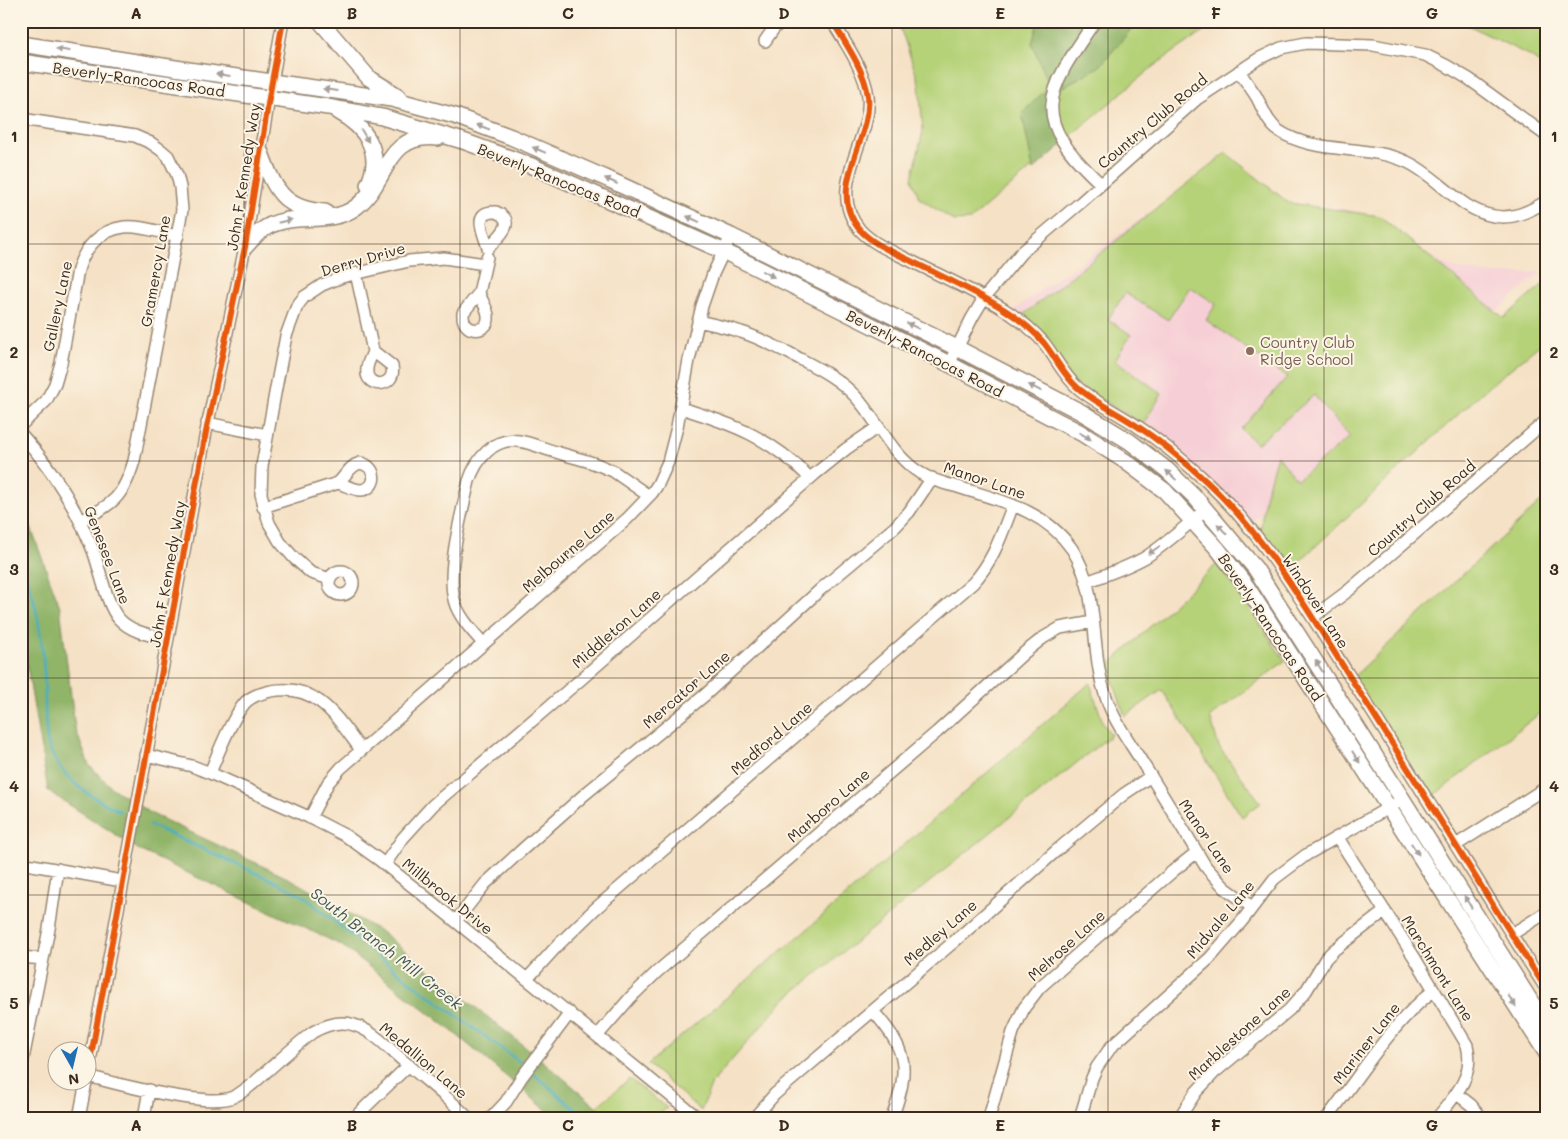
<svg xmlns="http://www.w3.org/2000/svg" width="1568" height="1139" viewBox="0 0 1568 1139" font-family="Mali,sans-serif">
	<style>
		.built { fill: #f6cfd6 }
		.green { fill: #b5d278; stroke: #787e4b }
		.forest { fill: #90b468; stroke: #666f43 }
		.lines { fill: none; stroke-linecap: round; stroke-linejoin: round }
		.stream { stroke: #43aec2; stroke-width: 2.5 }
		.minor-casing { stroke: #988672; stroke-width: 14 }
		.major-casing { stroke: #988672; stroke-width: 18 }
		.minor { stroke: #fff; stroke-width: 11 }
		.major { stroke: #fff; stroke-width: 15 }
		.cycleway-casing { stroke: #fcf5e5; stroke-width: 9 }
		.cycleway { stroke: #e8590c; stroke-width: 6 }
		.oneway { fill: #a79f9a }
		.grid { fill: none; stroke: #3b2a1e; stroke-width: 1; stroke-opacity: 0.55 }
		.education-dot { fill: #8d6e63; stroke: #fcf5e5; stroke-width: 2 }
		.labels { text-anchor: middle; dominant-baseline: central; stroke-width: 4; stroke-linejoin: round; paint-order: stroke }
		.street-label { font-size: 15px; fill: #3b2a1e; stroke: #fcf5e5 }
		.education-label { font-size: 15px; fill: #785e54; stroke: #fcf5e5; text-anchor: start }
		.water-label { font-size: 16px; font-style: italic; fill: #3e5857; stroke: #fcf5e5 }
		.neatline { fill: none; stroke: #3b2a1e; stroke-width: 2 }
		.grid-label { font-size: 16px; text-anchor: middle; font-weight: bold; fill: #3b2a1e }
	</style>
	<rect width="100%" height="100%" fill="#fcf5e5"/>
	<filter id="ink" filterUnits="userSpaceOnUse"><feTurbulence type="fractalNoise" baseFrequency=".02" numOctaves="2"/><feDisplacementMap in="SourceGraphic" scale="10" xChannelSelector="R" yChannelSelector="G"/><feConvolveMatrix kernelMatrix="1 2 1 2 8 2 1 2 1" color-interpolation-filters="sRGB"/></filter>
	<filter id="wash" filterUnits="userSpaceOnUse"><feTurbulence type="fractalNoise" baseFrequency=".0096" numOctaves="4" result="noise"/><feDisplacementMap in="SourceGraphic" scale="20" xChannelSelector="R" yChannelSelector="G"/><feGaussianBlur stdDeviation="1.12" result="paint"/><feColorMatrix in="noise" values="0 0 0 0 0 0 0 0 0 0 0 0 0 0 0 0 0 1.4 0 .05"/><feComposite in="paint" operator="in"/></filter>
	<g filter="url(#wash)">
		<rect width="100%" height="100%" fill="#f5e1c5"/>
		<path class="built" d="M1225 159 1296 210 1340 208 1382 218 1413 246 1451 268 1493 274 1542 272 1248 525 1227 501 1062 371 1009 313Z"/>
		<path class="green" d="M897 21H1219L1155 65 970 220 954 221 919 198 912 179 923 131 919 83 904 38Z
			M1460 21H1547V68L1528 55Z
			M1226 153 1289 203 1380 216 1504 318 1547 281V339L1488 387 1291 569 1260 533 1265 497 1277 455 1297 480 1350 437 1314 395 1257 444 1241 429 1287 377 1206 320 1216 304 1190 287 1168 320 1125 293 1108 319 1131 335 1115 360 1162 394 1143 424 1075 384 1018 319Z
			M1547 496V706L1534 718 1428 800 1351 679Z
			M1218 563 1285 661 1210 717 1219 747 1261 803 1242 817 1162 690 1125 716 1108 666Z
			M1090 683 1103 723 1111 735 784 1000 712 1083 701 1111 648 1064 804 932Z
			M630 1079 667 1108 653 1118H610L597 1106Z"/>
		<path class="forest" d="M1038 21H1135L1133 27 1100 66 1052 93 1063 144 1033 170 1022 113 1050 86 1032 44Z
			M21 512 28 520 60 607 75 728 89 765 112 788 152 814 292 880 383 933 550 1067 610 1118H556L452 1031 341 945 141 851 48 791 21 631Z"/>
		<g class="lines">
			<path class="stream" d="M21 563C36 597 42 635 44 671 46 690 43 734 50 750 64 781 91 798 120 811
				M150 825 276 882 303 896 408 980 520 1062
				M535 1075 585 1118"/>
		</g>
	</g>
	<g filter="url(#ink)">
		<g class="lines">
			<g class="minor-casing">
				<path id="minor" d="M832 21C845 42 865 71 868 96 873 139 824 188 860 230 875 246 896 253 915 263 945 278 977 292 1005 310 1019 319 1033 330 1044 343 1056 358 1063 375 1078 388 1096 403 1118 413 1137 426 1162 442 1185 462 1207 482 1267 538 1306 608 1350 677 1416 780 1480 886 1547 990
					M1095 21C1045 94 1028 117 1101 184
					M765 41 774 28 782 21
					M1239 71C1244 79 1251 88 1256 96 1263 108 1267 123 1279 131 1315 155 1368 144 1407 162 1438 176 1459 210 1494 216 1513 220 1530 211 1547 201
					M21 119 135 136 151 143 161 150 168 156 177 175 180 187 182 210 134 461C123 498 113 504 80 521
					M496 212C519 222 497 238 488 248 485 235 470 211 496 212Z
					M356 273 373 351
					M479 293C481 300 488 309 488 316 490 334 461 335 463 313Z
					M479 293 487 257
					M698 321C712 324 727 327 741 332 758 337 773 346 789 353 813 366 837 376 856 397 878 421 891 455 920 473 931 480 945 484 958 487 1001 501 1045 510 1072 549 1101 593 1089 650 1106 697 1114 722 1132 745 1145 767 1166 800 1186 834 1206 867L1225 888 1252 907
					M373 351 392 366C397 389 364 389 367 369 367 363 372 356 373 351Z
					M949 364 972 318 984 298 1021 253 1080 203 1197 99 1258 59 1281 48 1306 43 1373 45 1425 55 1447 66 1469 79 1547 136
					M681 408C733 424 771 438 810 478
					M207 423 267 435
					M21 425 46 401 55 384 61 363 78 270C84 248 100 230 124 227 139 225 162 233 178 236
					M21 434C52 468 75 506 92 548 100 567 106 605 119 619 132 633 151 635 168 639
					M360 463C378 466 378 489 361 490 354 490 345 485 338 483 346 476 349 466 360 463Z
					M263 507 338 483
					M329 583a12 12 0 1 1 24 0a12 12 0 1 1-24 0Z
					M330 579 311 573 294 558 280 542 269 523 261 494 262 466 276 388 286 336 297 306 304 297 322 285 342 277 409 261 444 258 485 264
					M1086 582C1106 575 1126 568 1144 558 1164 546 1187 525 1205 510
					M1313 617 1348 591 1547 420
					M483 643C473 632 462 620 456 606 444 577 462 512 469 481 476 460 493 437 519 441 532 443 544 449 556 452 571 457 587 460 601 466L613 471 649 496
					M146 755 192 766 210 773 313 819 346 836 378 859 422 894 698 1118
					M210 773C218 753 231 720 244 704 250 696 262 693 271 691 317 682 337 718 361 750
					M310 818 328 783 341 768 627 519 652 493 658 484 668 462 677 427 689 360 702 306 713 274 731 236
					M1338 838 1416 960 1467 1045C1475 1076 1455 1096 1437 1118
					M1456 845 1547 787
					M21 863 122 881
					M385 864 403 838 433 805 579 681 815 474 846 449 878 427
					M456 921 485 884 523 849 585 794 705 695 821 589 895 527 909 512 932 478
					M1512 934 1547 912
					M21 957 43 959
					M527 979 558 945 595 909 973 583C994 560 1002 533 1013 505
					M873 1011C908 1051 910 1068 892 1118
					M598 1035 631 997 658 971 937 732 1024 653 1043 638 1060 628 1093 622
					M21 1069 49 929 58 869
					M88 1072 206 432 245 247 269 98 283 21
					M88 1076C116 1084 209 1108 233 1097 246 1091 256 1081 267 1071 282 1058 297 1044 313 1032 326 1025 340 1020 354 1025 374 1031 391 1051 407 1064 428 1082 449 1098 468 1118
					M1457 1094 1471 1105 1482 1118
					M79 1118 86 1082
					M144 1118 149 1090
					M354 1118 409 1065
					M491 1118 506 1102 521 1078 570 1013
					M754 1118 775 1094 956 940 1056 851 1124 794 1151 776
					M989 1118 1013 1032 1024 1008 1040 987 1173 871 1197 852
					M1080 1118 1092 1078 1097 1067 1111 1047 1210 958 1242 921 1274 879 1306 855 1395 804
					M1179 1118 1196 1092 1215 1072 1289 1010 1306 991 1326 958 1334 950 1385 911
					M1327 1118C1361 1074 1390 1025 1434 990"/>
			</g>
			<g class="major-casing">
				<path id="major" d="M320 21 369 78 398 96
					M21 44 188 70 392 99 455 116 511 137 610 180 731 236 957 348 1081 412 1129 441 1167 470 1194 496 1255 568 1311 655 1547 1027
					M21 62 328 107 382 117 463 141 532 166 725 252 949 364 1081 433 1125 461 1165 491 1217 548 1247 587 1547 1054
					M338 112C366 127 384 153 368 185
					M261 153C274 188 283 210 325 212
					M245 247C250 242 255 235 261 231 289 209 328 228 356 207 389 182 384 132 438 138"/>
			</g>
			<use href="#minor" class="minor"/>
			<use href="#major" class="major"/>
			<g class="cycleway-casing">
				<path id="cycleway" d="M832 21C845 42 865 71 868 96 873 139 824 188 860 230 875 246 896 253 915 263 945 278 977 292 1005 310 1019 319 1033 330 1044 343 1056 358 1063 375 1078 388 1096 403 1118 413 1137 426 1162 442 1185 462 1207 482 1267 538 1306 608 1350 677 1416 780 1480 886 1547 990
					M88 1072 206 432 245 247 269 98 283 21"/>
			</g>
			<use href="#cycleway" class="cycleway"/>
		</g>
		<defs><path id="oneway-solid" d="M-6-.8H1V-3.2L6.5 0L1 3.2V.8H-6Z" transform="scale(1.25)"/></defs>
		<g class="oneway">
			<use href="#oneway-solid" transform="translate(63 50) rotate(-171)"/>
			<use href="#oneway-solid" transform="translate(223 75) rotate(-172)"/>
			<use href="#oneway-solid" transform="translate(330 90) rotate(-172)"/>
			<use href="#oneway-solid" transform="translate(483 127) rotate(-159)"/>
			<use href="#oneway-solid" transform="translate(365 136) rotate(59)"/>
			<use href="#oneway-solid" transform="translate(539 150) rotate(-157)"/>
			<use href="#oneway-solid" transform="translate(611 181) rotate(-155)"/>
			<use href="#oneway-solid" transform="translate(693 219) rotate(-156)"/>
			<use href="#oneway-solid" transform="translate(285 221) rotate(-13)"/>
			<use href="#oneway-solid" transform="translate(768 274) rotate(27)"/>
			<use href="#oneway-solid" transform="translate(913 326) rotate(-154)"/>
			<use href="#oneway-solid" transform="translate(1035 388) rotate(-153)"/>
			<use href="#oneway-solid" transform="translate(1085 436) rotate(31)"/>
			<use href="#oneway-solid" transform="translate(1171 475) rotate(-137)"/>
			<use href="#oneway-solid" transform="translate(1222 529) rotate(-132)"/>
			<use href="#oneway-solid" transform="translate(1154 550) rotate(145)"/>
			<use href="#oneway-solid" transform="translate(1319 666) rotate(-122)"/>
			<use href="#oneway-solid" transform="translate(1356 757) rotate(57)"/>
			<use href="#oneway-solid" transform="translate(1415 849) rotate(57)"/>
			<use href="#oneway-solid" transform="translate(1468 902) rotate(-122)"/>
			<use href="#oneway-solid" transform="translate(1512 1001) rotate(57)"/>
		</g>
	</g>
	<path class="grid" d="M244 21V1118M460 21V1118M676 21V1118M892 21V1118M1108 21V1118M1324 21V1118M21 244H1547M21 461H1547M21 678H1547M21 895H1547"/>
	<circle class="education-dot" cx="1250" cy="351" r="5"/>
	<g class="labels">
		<g class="street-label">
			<text transform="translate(139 79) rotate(8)">Beverly-Rancocas Road</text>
			<text transform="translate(1152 121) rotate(-40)">Country Club Road</text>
			<text transform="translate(243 177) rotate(-81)">John F Kennedy Way</text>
			<text transform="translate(559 180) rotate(22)">Beverly-Rancocas Road</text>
			<text transform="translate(363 259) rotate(-16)">Derry Drive</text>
			<text transform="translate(155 271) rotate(-80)">Gramercy Lane</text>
			<text transform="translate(57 306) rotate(-78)">Gallery Lane</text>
			<text transform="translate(925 353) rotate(27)">Beverly-Rancocas Road</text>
			<text transform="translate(985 480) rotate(19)">Manor Lane</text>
			<text transform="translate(1421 508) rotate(-41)">Country Club Road</text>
			<text transform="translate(568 551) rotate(-41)">Melbourne Lane</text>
			<text transform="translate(108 555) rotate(69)">Genesee Lane</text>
			<text transform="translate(167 574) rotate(-80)">John F Kennedy Way</text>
			<text transform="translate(1316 601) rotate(57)">Windover Lane</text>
			<text transform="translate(1271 627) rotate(56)">Beverly-Rancocas Road</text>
			<text transform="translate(616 628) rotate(-41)">Middleton Lane</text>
			<text transform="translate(686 689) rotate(-41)">Mercator Lane</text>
			<text transform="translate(771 738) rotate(-41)">Medford Lane</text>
			<text transform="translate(828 805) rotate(-41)">Marboro Lane</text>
			<text transform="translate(1207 836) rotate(56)">Manor Lane</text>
			<text transform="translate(448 896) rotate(39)">Millbrook Drive</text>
			<text transform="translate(1220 919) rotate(-50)">Midvale Lane</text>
			<text transform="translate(940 932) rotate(-41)">Medley Lane</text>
			<text transform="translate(1066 945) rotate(-42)">Melrose Lane</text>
			<text transform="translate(1438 968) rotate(58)">Marchmont Lane</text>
			<text transform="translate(1239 1033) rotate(-42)">Marblestone Lane</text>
			<text transform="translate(1366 1043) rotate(-52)">Mariner Lane</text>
			<text transform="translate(424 1060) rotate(40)">Medallion Lane</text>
		</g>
		<g class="education-label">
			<text x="1260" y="342">Country Club<tspan x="1260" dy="17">Ridge School</tspan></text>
		</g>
		<g class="water-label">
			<text transform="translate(387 948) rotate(38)">South Branch Mill Creek</text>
		</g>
	</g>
	<rect width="1568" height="1139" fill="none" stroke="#fcf5e5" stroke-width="55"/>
	<g transform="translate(72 1066) rotate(172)"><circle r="24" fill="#fcf5e5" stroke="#afa495"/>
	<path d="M0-4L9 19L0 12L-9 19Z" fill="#1f6fb2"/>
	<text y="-8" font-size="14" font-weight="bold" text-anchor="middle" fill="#3b2a1e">N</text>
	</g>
	<rect x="28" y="28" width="1512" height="1084" class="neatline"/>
	<g class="grid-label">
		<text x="136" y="19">A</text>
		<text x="352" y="19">B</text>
		<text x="568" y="19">C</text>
		<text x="784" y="19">D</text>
		<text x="1000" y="19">E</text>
		<text x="1216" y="19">F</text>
		<text x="1432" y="19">G</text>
		<text x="14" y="142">1</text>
		<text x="1554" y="142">1</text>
		<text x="14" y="358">2</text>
		<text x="1554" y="358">2</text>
		<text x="14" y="575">3</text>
		<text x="1554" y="575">3</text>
		<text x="14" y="792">4</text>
		<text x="1554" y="792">4</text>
		<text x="14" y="1009">5</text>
		<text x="1554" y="1009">5</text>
		<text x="136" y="1131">A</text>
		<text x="352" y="1131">B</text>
		<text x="568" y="1131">C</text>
		<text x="784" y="1131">D</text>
		<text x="1000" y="1131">E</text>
		<text x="1216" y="1131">F</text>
		<text x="1432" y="1131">G</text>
	</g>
</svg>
